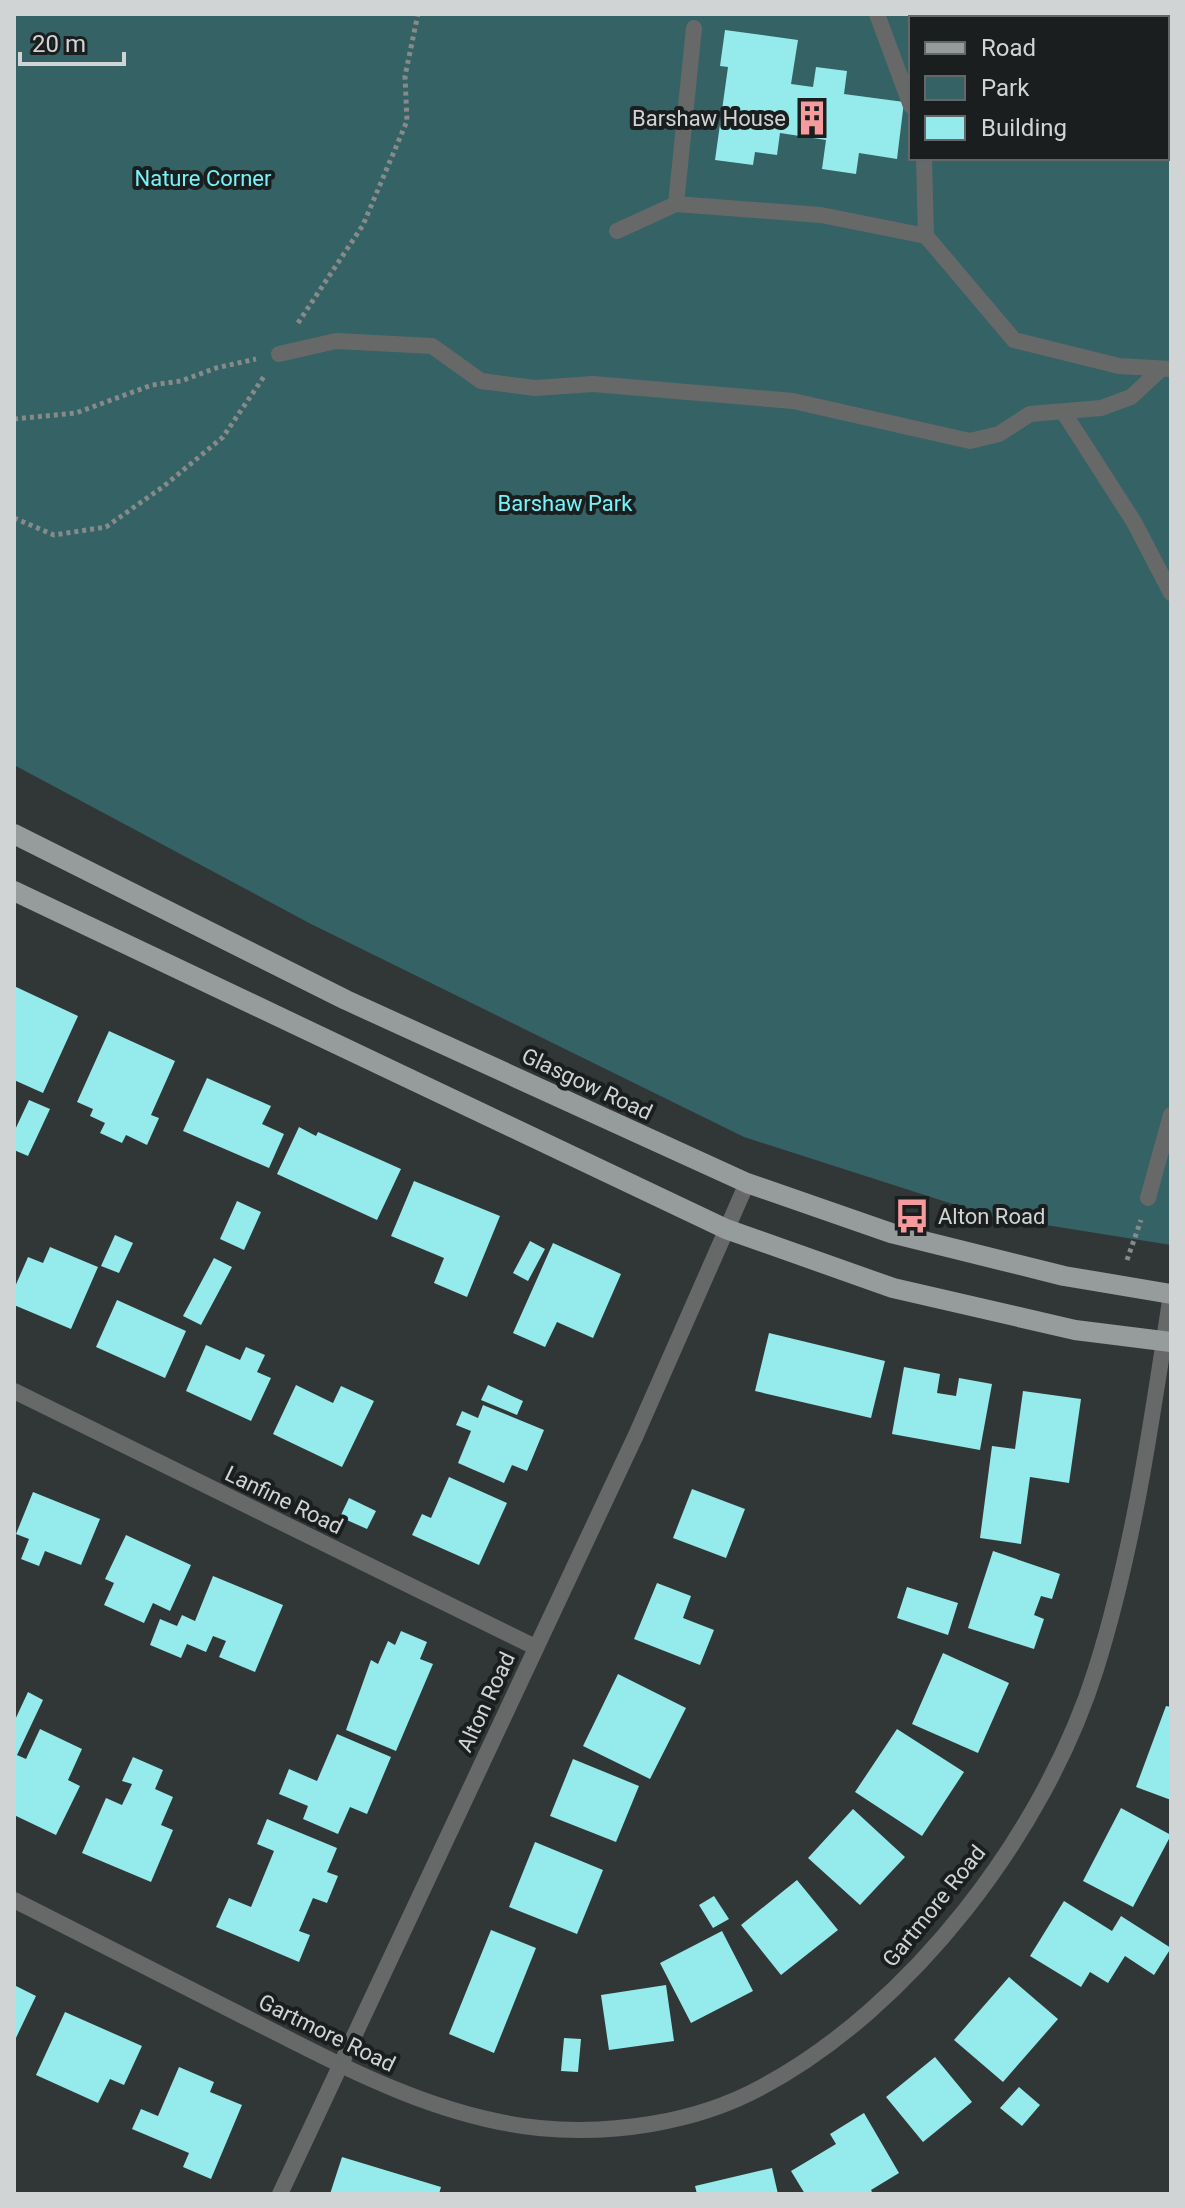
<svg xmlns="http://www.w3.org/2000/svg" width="1185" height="2208" viewBox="0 0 1185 2208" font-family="Roboto,sans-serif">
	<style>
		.green { fill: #356264; fill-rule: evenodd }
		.building { fill: #95eaec }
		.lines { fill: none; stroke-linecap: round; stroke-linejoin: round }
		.path { stroke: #868a8a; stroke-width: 5; stroke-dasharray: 4 4; stroke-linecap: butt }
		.service { stroke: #676969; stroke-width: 16 }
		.minor { stroke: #676969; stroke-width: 16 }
		.primary { stroke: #969c9c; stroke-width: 20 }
		.labels { text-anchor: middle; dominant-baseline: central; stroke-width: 8; stroke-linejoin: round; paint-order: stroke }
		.poi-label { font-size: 22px; fill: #d1d4d4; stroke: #1b1e1e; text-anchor: end }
		.park-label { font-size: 22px; fill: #76f3f8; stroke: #1b1e1e }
		.street-label { font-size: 22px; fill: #d1d4d4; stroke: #1b1e1e }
	</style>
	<rect width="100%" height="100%" fill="#313737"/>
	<path class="green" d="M14 14H1171V1245L990 1216 744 1137 311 924 14 765ZM911 18H1167V158H911Z"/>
	<path class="building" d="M725 30 798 40 791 84 813 87 816 67 847 71 844 94 904 102 897 159 859 153 856 174 822 169 826 140 780 133 777 155 755 152 753 165 715 160 728 67 720 66Z
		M14 986 78 1016 43 1093 14 1080Z
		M109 1031 175 1061 151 1115 159 1118 147 1145 126 1135 122 1143 100 1133 105 1123 90 1116 93 1109 77 1102Z
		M207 1078 271 1106 262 1124 284 1134 269 1168 183 1131Z
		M29 1100 50 1109 28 1156 14 1150V1132Z
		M299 1127 316 1136 318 1132 401 1169 377 1220 277 1174Z
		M414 1181 500 1216 467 1297 434 1283 444 1258 391 1236Z
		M237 1201 261 1212 244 1250 220 1239Z
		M115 1235 133 1243 119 1273 101 1266Z
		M530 1241 545 1249 528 1281 513 1273Z
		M553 1243 621 1274 593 1338 557 1322 545 1347 513 1333Z
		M50 1247 98 1267 71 1329 14 1305V1289L28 1257 43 1263Z
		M214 1258 232 1267 201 1325 183 1316Z
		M117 1300 186 1331 165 1378 96 1347Z
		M769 1333 885 1361 871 1418 755 1391Z
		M206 1345 240 1360 246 1347 265 1355 257 1372 271 1378 251 1421 186 1391Z
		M904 1367 940 1374 937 1393 956 1396 959 1378 992 1384 980 1450 892 1434Z
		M296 1385 333 1403 341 1386 374 1401 342 1467 273 1434Z
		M488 1385 523 1401 517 1415 481 1400Z
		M1023 1391 1081 1399 1069 1483 1030 1477 1021 1544 980 1538 992 1446 1015 1449Z
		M483 1405 544 1430 527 1471 512 1465 504 1483 458 1463 471 1431 456 1425 462 1411 478 1418Z
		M449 1477 507 1503 479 1565 412 1535 422 1514 431 1518Z
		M692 1489 745 1509 726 1558 673 1538Z
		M33 1492 100 1519 81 1565 45 1551 39 1566 21 1559 29 1539 16 1534Z
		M349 1498 376 1511 367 1529 340 1517Z
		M126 1535 191 1565 170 1611 153 1603 144 1623 104 1605 114 1583 105 1579Z
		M993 1551 1060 1574 1052 1599 1041 1596 1034 1615 1044 1619 1034 1649 968 1628Z
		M213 1576 283 1605 255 1672 219 1657 226 1641 213 1636 206 1652 187 1644 181 1658 150 1645 160 1619 177 1626 182 1615 195 1621Z
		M657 1583 691 1596 683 1618 714 1630 700 1665 634 1639Z
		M907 1587 958 1603 948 1635 897 1618Z
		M401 1631 427 1642 420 1659 433 1664 396 1751 346 1730 371 1660 378 1664 388 1641 395 1645Z
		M943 1653 1009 1683 978 1753 912 1724Z
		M618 1674 686 1708 650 1779 583 1746Z
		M28 1692 43 1700 17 1755 26 1759 40 1729 82 1749 68 1780 80 1786 56 1835 14 1815V1722Z
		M1166 1706 1171 1707V1800L1136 1787Z
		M897 1729 964 1772 922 1836 855 1792Z
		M337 1734 391 1757 367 1814 350 1807 338 1834 303 1819 308 1806 279 1794 289 1769 317 1781Z
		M133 1757 163 1770 155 1789 173 1797 161 1825 173 1830 151 1882 82 1853 106 1798 122 1805 132 1784 122 1781Z
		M573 1759 639 1786 616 1842 550 1816Z
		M1121 1808 1171 1835 1133 1907 1083 1881Z
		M853 1809 905 1857 860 1905 808 1858Z
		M267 1819 337 1848 327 1872 338 1876 327 1903 313 1898 299 1931 310 1935 299 1962 216 1927 229 1898 251 1907 274 1851 257 1844Z
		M535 1842 603 1870 577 1934 509 1907Z
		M797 1880 838 1930 781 1975 741 1925Z
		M714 1896 729 1919 713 1928 699 1905Z
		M1064 1901 1112 1931 1121 1916 1171 1948 1154 1975 1125 1956 1108 1983 1090 1972 1081 1987 1030 1956Z
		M491 1930 536 1948 494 2053 449 2034Z
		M722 1931 753 1991 691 2023 660 1963Z
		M1009 1977 1058 2019 1003 2082 954 2040Z
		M14 1985 36 1996 14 2042Z
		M666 1985 674 2041 609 2050 601 1995Z
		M65 2012 142 2046 124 2085 110 2079 98 2103 36 2075Z
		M564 2038 581 2039 578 2072 561 2071Z
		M935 2057 972 2102 923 2142 886 2097Z
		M179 2067 214 2082 210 2092 242 2105 211 2179 183 2167 189 2153 132 2129 141 2109 158 2116Z
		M1019 2087 1040 2105 1022 2126 1000 2108Z
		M864 2113 899 2173 871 2190 873 2194H805L791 2171 836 2144 830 2134Z
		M342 2157 441 2187 439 2194H330Z
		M772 2168 778 2194H697L695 2186Z"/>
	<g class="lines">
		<path class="path" d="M298 323 363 225 407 121 405 76 418 14
			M14 419 76 413 152 385 181 381 216 368 256 359
			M14 518 54 535 106 527 164 486 223 437 265 375
			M1127 1260 1141 1220"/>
		<path class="service" d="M877 14 911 106
			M924 158 926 236 1014 340 1119 366 1171 369
			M676 204 694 28
			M617 231 676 204 821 215 926 236
			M279 354 336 341 432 346 481 381 535 388 593 384 793 401 970 441 999 434 1030 414 1101 408 1131 397 1159 371
			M1064 413 1134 522 1171 593
			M1148 1198 1171 1115"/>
		<path class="minor" d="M14 1391 535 1647
			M14 1900C92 1940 170 1979 247 2018 340 2065 434 2117 539 2128 612 2135 695 2123 760 2088 911 2008 1045 1832 1096 1669 1134 1548 1152 1419 1171 1294
			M280 2194 636 1435 747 1183"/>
		<path class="primary" d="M14 834 346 1000 747 1183 891 1233 1064 1276 1171 1294
			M14 891 726 1229 893 1288 1075 1330 1171 1342"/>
	</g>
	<defs>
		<g id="building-bare" transform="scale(2.76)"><path d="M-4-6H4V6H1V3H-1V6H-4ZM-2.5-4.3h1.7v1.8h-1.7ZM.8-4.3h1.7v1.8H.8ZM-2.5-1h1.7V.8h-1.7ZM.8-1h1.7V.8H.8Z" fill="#f59b9d" stroke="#1b1e1e" stroke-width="2.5" paint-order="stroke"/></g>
		<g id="bus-bare" transform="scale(2.76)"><path d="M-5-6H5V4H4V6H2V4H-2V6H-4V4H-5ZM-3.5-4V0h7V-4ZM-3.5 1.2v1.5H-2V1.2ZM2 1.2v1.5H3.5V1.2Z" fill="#f59b9d" stroke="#1b1e1e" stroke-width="2.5" paint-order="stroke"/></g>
	</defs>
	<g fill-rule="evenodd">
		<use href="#building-bare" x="812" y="118"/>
		<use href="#bus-bare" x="912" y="1216"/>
	</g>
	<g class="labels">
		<g class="poi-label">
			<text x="786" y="118">Barshaw House</text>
			<text x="938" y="1216" text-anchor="start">Alton Road</text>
		</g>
		<g class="park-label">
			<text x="203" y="178">Nature Corner</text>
			<text x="565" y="503">Barshaw Park</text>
		</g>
		<g class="street-label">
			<text transform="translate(587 1084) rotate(25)">Glasgow Road</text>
			<text transform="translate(284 1500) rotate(26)">Lanfine Road</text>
			<text transform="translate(486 1702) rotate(-65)">Alton Road</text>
			<text transform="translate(934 1906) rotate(-51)">Gartmore Road</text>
			<text transform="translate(327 2033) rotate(26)">Gartmore Road</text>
		</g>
	</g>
	<rect width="1185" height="2208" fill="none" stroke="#d1d4d4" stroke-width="32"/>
	<rect x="909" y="16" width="260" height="144" fill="#1b1e1e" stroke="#646767" stroke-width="2"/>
	<rect x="925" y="42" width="40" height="12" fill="#969c9c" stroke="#646767" stroke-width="2"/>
	<text x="981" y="56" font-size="24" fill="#d1d4d4">Road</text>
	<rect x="925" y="76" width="40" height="24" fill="#356264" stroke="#646767" stroke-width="2"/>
	<text x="981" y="96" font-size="24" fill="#d1d4d4">Park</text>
	<rect x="925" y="116" width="40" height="24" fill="#95eaec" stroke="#646767" stroke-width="2"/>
	<text x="981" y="136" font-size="24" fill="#d1d4d4">Building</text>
	<path d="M20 52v12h104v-12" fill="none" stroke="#d1d4d4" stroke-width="4"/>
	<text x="32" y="52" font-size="24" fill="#d1d4d4" stroke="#1b1e1e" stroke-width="6" paint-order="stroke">20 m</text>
</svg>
